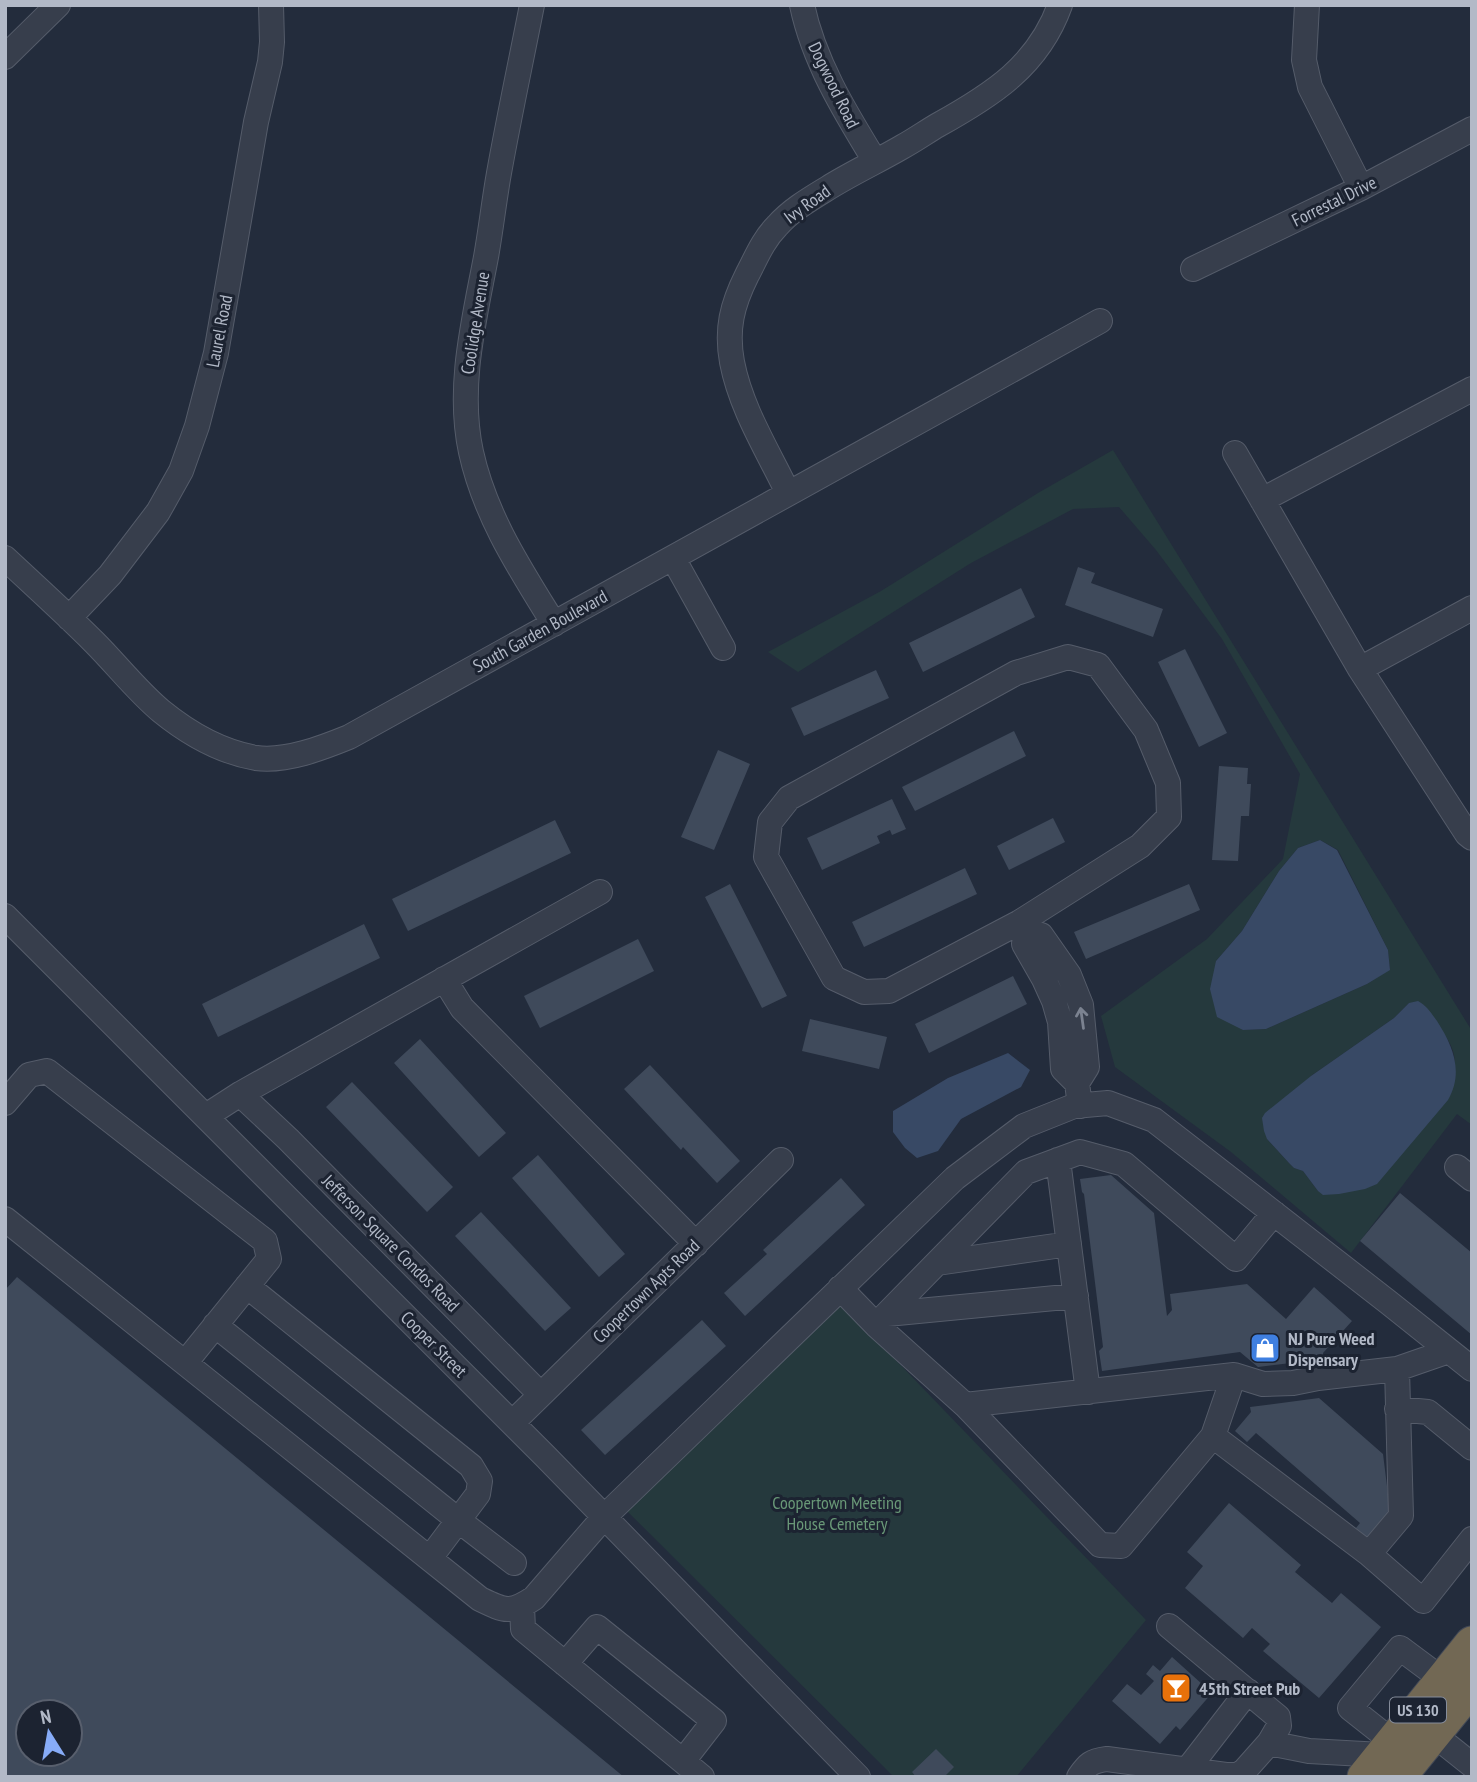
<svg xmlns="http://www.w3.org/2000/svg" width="1477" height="1782" viewBox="0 0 1477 1782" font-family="'PT Sans Narrow',sans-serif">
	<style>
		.green { fill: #25393d; fill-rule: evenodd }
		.water { fill: #384965 }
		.building { fill: #3f4a5b; fill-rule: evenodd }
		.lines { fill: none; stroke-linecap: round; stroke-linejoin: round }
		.minor-casing { stroke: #555c6a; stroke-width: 26 }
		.highway-casing { stroke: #424957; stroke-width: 37 }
		.minor { stroke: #373e4c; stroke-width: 24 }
		.highway { stroke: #726854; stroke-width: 35 }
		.oneway { stroke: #7b8290 }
		.labels { text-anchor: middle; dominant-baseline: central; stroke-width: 6; stroke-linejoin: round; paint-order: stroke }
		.shield { fill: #1c2331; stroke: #858c9a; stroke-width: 2 }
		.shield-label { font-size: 16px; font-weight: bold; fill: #b2b9c7 }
		.street-label { font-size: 18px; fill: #b2b9c7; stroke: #1c2331 }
		.poi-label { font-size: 18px; font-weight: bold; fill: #b2b9c7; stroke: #1c2331; text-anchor: start }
		.park-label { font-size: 18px; fill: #699877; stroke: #1c2331 }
	</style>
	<rect width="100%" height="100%" fill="#232c3c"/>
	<path class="green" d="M1113 450 1472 1031V1125L1457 1114 1351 1253 1231 1152 1115 1067 1101 1016 1207 939 1283 859 1300 774 1222 639 1156 550 1119 507 1073 509 971 563 798 672 768 652 881 591 1038 493ZM1320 840 1338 850 1388 950 1390 969 1367 984 1266 1029 1242 1030 1216 961 1242 931 1279 871 1298 848ZM1409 1003C1429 1021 1455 1035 1455 1064L1318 1191 1303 1171 1294 1168 1289 1163 1267 1139 1311 1076 1394 1018Z
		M838 1300 1146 1620 1016 1777H894L624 1508Z"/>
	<path class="water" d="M1320 840 1337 850 1388 950 1390 970 1367 984 1266 1029 1243 1030 1217 1017 1210 989 1216 961 1242 931 1279 871 1298 848Z
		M1418 1001C1427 1006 1431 1013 1437 1021 1453 1046 1464 1072 1448 1100L1377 1184 1365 1189 1339 1194 1323 1195 1318 1191 1303 1171 1294 1168 1289 1163 1267 1139 1264 1131 1262 1118 1265 1113 1311 1076 1394 1018 1409 1003Z
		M1008 1053 1030 1070 1021 1087 961 1119 938 1151 917 1158 905 1148 893 1132V1111L948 1078Z"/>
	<path class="building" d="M1078 567 1095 573 1091 583 1163 609 1153 637 1065 605Z
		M1021 588 1035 617 923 672 909 643Z
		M1185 649 1227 733 1199 747 1158 662Z
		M876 670 889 698 804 736 791 708Z
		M1014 731 1026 756 915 811 902 787Z
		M718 750 750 764 714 850 681 837Z
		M1219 766 1248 768 1247 784H1251L1249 816H1241L1238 861 1212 860Z
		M892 799 906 829 892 835 890 830 877 836 880 843 822 870 807 838Z
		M1053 818 1065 842 1009 870 997 846Z
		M555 820 571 853 408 931 392 899Z
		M965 868 977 894 864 947 852 922Z
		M730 884 787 996 762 1008 705 897Z
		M1189 884 1200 910 1086 959 1074 932Z
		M364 924 380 958 218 1037 202 1004Z
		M638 939 654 971 540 1028 524 996Z
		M1013 976 1027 1004 929 1053 915 1024Z
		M810 1019 887 1037 879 1069 802 1051Z
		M420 1039 506 1133 479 1157 394 1063Z
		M650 1065 740 1161 717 1183 683 1147 681 1150 624 1089Z
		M352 1082 453 1187 427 1212 326 1107Z
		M538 1155 625 1254 599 1277 512 1178Z
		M1111 1175 1154 1213 1167 1316 1172 1310 1170 1294 1247 1284 1286 1319 1314 1287 1352 1321 1323 1353 1324 1359 1258 1367 1240 1352 1102 1371 1099 1351 1103 1347 1084 1194 1082 1192 1080 1179Z
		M841 1178 865 1205 745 1316 724 1293 767 1254 763 1250Z
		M1400 1193 1472 1253V1335L1360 1241Z
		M481 1212 571 1308 545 1331 455 1236Z
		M17 1277 624 1777H5V1290ZM28 1712H70V1754H28Z
		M702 1320 726 1346 605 1455 581 1430Z
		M1319 1398 1383 1454 1389 1502 1395 1507 1368 1538 1356 1528 1360 1523 1256 1433 1247 1442 1235 1431 1251 1412 1250 1407Z
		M1229 1503 1301 1565 1295 1572 1332 1603 1341 1593 1381 1627 1319 1698 1263 1651 1270 1644 1252 1628 1243 1638 1185 1588 1203 1566 1187 1552Z
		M1172 1657 1212 1693 1180 1730 1176 1726 1160 1744 1112 1701 1127 1684 1141 1695 1154 1681 1146 1674 1153 1665 1160 1671Z
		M936 1749 954 1767 944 1777H916L912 1772Z"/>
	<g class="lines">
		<g class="minor-casing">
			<path id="minor" d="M532 5C521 61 509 117 499 173 494 201 491 229 486 257 474 321 457 387 471 452 485 516 520 569 554 624
				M802 5C814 62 845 112 875 161
				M1307 5 1304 60 1310 87 1361 188
				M5 57 58 5
				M1193 269 1361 188 1472 129
				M1235 453 1360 669
				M788 493C768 451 741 409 732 362 726 329 732 305 747 275 756 258 763 240 777 226 791 210 810 199 828 188 852 173 878 161 902 147 915 140 926 132 938 125 992 95 1038 66 1060 5
				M1262 500 1472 389
				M5 558C35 586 65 613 94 642 117 665 137 691 161 711 188 733 222 752 256 758 286 762 322 748 349 737L1100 321
				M673 558 723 648
				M1472 608 1360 669 1467 834 1472 838
				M69 618 110 575 158 512 181 471 197 426 216 353 256 122 270 62 272 42 271 5
				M5 916 546 1457 858 1777
				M1020 922 889 991 864 992 834 978 766 857 770 822 789 798 1016 673 1068 657 1098 665 1146 730 1168 783 1169 817 1140 846 1020 922 1026 932 1024 944 1044 979 1054 1001 1060 1022 1063 1069 1077 1083 1080 1106
				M1026 932 1041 935 1069 975 1081 1005 1087 1067 1077 1083
				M444 979 462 1008 696 1244
				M240 1094 288 1139 540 1394
				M5 1103 29 1075 47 1071 265 1241 269 1259 185 1363
				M206 1116 240 1094 600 892
				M1058 1160 1088 1392
				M1457 1167 1472 1179
				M5 1219 480 1599C505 1611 510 1614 534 1598L604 1517 955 1178 1024 1126 1074 1106 1108 1103 1154 1120 1388 1302 1472 1369
				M937 1263 1069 1244
				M247 1286 471 1466 480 1481 478 1494 430 1558
				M840 1288 876 1325 965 1405 1100 1545 1121 1546 1213 1436 1369 1554 1401 1516 1397 1369
				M887 1314 1076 1296
				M215 1325 458 1520 514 1563
				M876 1325 1026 1172 1080 1152 1124 1164 1236 1259 1274 1213
				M965 1405 1234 1375 1263 1384 1293 1383 1318 1378 1397 1369 1449 1351
				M1397 1409 1428 1412 1472 1448
				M512 1423 781 1160
				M1213 1436 1234 1375
				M1369 1554 1423 1601 1472 1539
				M522 1606 523 1629 702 1777
				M1169 1626 1278 1717 1279 1726 1269 1743
				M565 1664 597 1627 714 1721 683 1761
				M1433 1734 1472 1765
				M1393 1742 1350 1708 1400 1648 1443 1680
				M1187 1770 1248 1691
				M1079 1777C1088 1764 1091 1761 1107 1759L1226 1775H1238L1245 1770 1269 1743 1309 1751 1382 1755"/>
		</g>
		<g class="highway-casing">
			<path id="highway" d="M1365 1777 1472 1644
				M1398 1777 1472 1686"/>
		</g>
		<use href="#minor" class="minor"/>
		<use href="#highway" class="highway"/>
	</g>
	<defs><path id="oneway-shaft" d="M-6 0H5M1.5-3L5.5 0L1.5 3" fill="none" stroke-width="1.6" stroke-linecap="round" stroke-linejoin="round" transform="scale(1.75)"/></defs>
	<use class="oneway" href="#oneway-shaft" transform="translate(1082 1018) rotate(-98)"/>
	<defs>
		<g id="shop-square" transform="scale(1.575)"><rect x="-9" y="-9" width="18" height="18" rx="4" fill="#3f7fe0" stroke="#1c2331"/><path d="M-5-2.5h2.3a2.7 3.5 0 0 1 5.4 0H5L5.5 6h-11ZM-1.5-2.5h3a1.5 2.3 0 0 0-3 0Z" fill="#fff"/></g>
		<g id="bar-square" transform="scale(1.575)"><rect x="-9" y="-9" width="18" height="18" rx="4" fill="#e8710a" stroke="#1c2331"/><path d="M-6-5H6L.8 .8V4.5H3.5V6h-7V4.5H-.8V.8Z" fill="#fff"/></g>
	</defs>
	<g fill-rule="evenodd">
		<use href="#shop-square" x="1265" y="1348"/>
		<use href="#bar-square" x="1176" y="1688"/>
	</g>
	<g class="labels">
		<rect class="shield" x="1390" y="1697.5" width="56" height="25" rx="5"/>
		<g class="shield-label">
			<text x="1418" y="1710">US 130</text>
		</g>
		<g class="street-label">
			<text transform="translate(834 85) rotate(64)">Dogwood Road</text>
			<text transform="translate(1334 201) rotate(-26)">Forrestal Drive</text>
			<text transform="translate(807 204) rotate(-36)">Ivy Road</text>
			<text transform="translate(475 323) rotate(-81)">Coolidge Avenue</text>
			<text transform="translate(219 331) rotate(-79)">Laurel Road</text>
			<text transform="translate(540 631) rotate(-29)">South Garden Boulevard</text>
			<text transform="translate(391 1243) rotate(45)">Jefferson Square Condos Road</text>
			<text transform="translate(646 1291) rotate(-44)">Coopertown Apts Road</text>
			<text transform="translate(434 1344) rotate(45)">Cooper Street</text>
		</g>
		<g class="poi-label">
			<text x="1288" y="1338">NJ Pure Weed<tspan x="1288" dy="21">Dispensary</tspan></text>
			<text x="1199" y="1688">45th Street Pub</text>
		</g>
		<g class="park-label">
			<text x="837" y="1502">Coopertown Meeting<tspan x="837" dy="21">House Cemetery</tspan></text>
		</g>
	</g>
	<rect width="1477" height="1782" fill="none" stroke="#b2b9c7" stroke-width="14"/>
	<g transform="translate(49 1733) rotate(349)"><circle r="33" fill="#1c2331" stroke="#585f6d" stroke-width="2"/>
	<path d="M0-5L12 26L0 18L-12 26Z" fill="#87acf8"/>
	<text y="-10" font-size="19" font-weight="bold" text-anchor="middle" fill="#b2b9c7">N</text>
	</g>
</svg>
